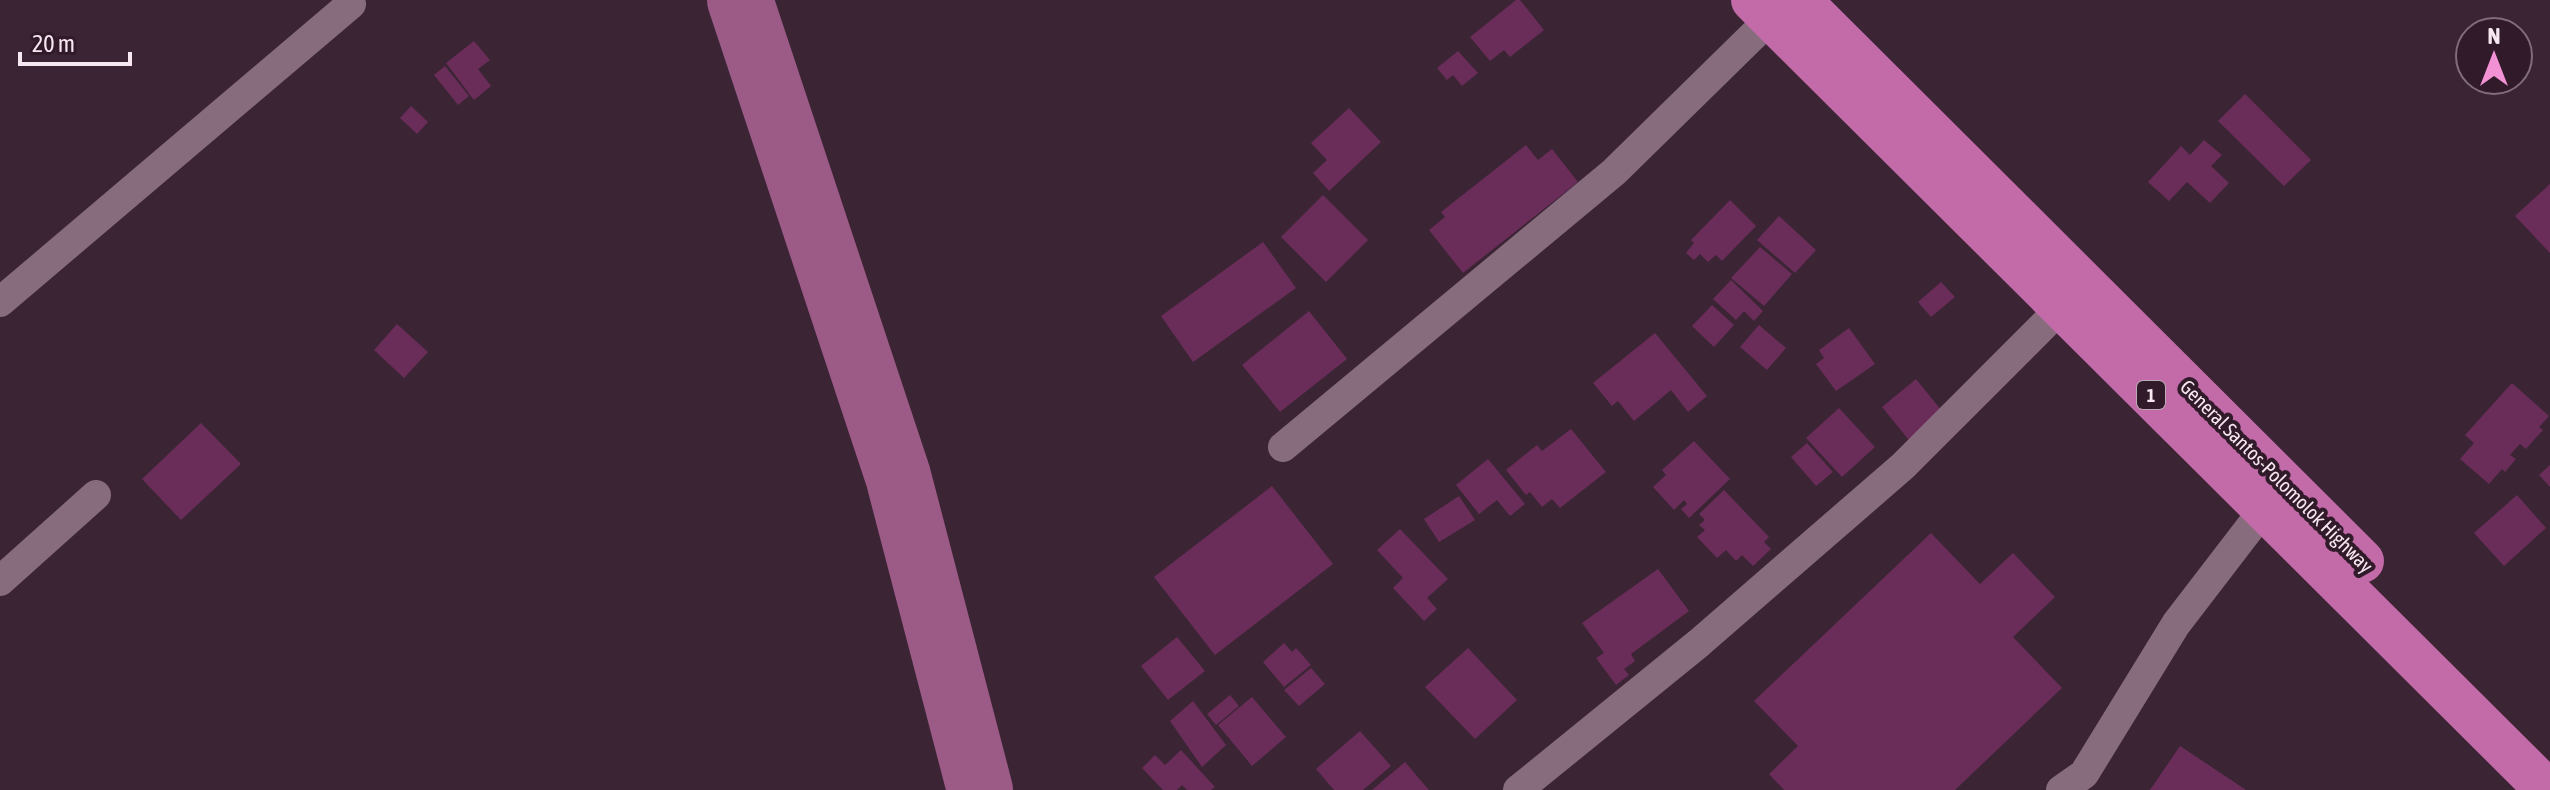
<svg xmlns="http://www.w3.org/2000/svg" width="2550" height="790" viewBox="0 0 2550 790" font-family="'Asap Condensed',sans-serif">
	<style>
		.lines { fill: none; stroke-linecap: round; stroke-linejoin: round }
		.river { stroke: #9c5a87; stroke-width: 66 }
		.building { fill: #6a2d59 }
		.minor { stroke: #876c7e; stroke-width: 30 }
		.trunk { stroke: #c36aa9; stroke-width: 44 }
		.labels { text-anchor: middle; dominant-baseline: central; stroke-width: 8; stroke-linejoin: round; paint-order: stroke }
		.shield { fill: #311b2a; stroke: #bcaab5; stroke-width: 2 }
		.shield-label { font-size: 18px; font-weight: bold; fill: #f7e7f1 }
		.street-label { font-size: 20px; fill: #f7e7f1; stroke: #311b2a }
	</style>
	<rect width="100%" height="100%" fill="#3b2434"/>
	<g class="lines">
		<path class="river" d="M740 0 898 476 980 790"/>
	</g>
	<path class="building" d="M1516 0H1520L1544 30 1510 57 1504 50 1490 61 1470 37Z
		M474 41 490 60 478 69 491 86 474 100 446 63Z
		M1458 51 1478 73 1462 86 1453 75 1447 80 1437 68Z
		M445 66 469 96 458 105 434 75Z
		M2245 94 2311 160 2284 186 2218 121Z
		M411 106 428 122 417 134 400 118Z
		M1349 108 1381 142 1329 191 1313 173 1327 160 1311 143Z
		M2204 140 2222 155 2211 166 2229 183 2210 203 2187 182 2169 201 2148 182 2181 146 2190 155Z
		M1526 145 1538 160 1552 149 1578 182 1463 273 1429 230 1445 217 1441 212Z
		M2550 184V253L2515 216Z
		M1323 195 1368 240 1326 282 1281 237Z
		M1730 200 1756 226 1722 261 1716 255 1708 262 1700 254 1694 260 1686 253 1694 243 1691 240Z
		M1779 216 1816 250 1795 273 1757 240Z
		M1263 242 1296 288 1193 362 1161 316Z
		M1760 247 1792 274 1764 306 1731 278Z
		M1731 280 1763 311 1754 321 1744 311 1736 320 1713 299Z
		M1941 282 1955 297 1931 317 1918 302Z
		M1712 305 1734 325 1714 347 1692 326Z
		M1309 311 1347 359 1280 412 1242 365Z
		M397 324 428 352 404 378 374 350Z
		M1759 325 1786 348 1767 370 1740 347Z
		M1849 328 1875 364 1836 391 1816 364 1824 358 1819 350Z
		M1655 333 1707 396 1688 412 1671 390 1634 421 1618 401 1612 406 1593 383Z
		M1916 379 1946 416 1912 444 1882 407Z
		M2512 383 2549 416 2539 427 2543 430 2526 449 2520 444 2510 455 2516 459 2505 472 2502 469 2489 484 2460 459 2474 443 2465 435Z
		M1839 408 1875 447 1842 477 1806 438Z
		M201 423 241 464 181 520 142 479Z
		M1571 429 1606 472 1560 508 1552 499 1542 507 1530 492 1526 495 1506 470 1537 445 1542 451Z
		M1694 441 1730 479 1689 518 1681 509 1687 504 1684 500 1674 510 1653 487 1666 475 1662 470Z
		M1807 443 1833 472 1816 486 1791 457Z
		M1488 459 1525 504 1510 516 1497 500 1479 514 1456 485Z
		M2550 465V487L2539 475Z
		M1272 486 1333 564 1215 655 1154 577Z
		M1724 490 1769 537 1764 542 1771 549 1753 566 1742 555 1736 561 1726 550 1717 558 1697 537 1705 530 1699 525 1705 520 1699 514Z
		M2517 495 2546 528 2504 566 2474 533Z
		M1459 496 1475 520 1439 542 1424 519Z
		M1400 529 1448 579 1427 598 1437 609 1424 621 1393 588 1403 578 1377 550Z
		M1931 533 1980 584 2013 553 2055 597 2013 637 2062 688 1955 790H1784L1769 774 1798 746 1754 701Z
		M1658 569 1689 611 1631 654 1635 661 1624 669 1629 675 1616 685 1596 658 1604 653 1582 623Z
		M1177 637 1205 671 1168 700 1141 666Z
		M1284 643 1292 652 1296 648 1311 665 1284 687 1263 662Z
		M1468 648 1517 700 1475 739 1425 687Z
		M1311 668 1325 684 1299 706 1284 690Z
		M1230 695 1239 706 1216 725 1207 714Z
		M1252 697 1286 737 1252 766 1218 725Z
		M1193 701 1226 745 1202 767 1170 721Z
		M1360 731 1391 766 1363 790H1334L1316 769Z
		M2180 746 2246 790H2150Z
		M1181 750 1215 787 1211 790H1187L1182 785 1177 790H1163L1142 768 1155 755 1165 765Z
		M1405 762 1429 790H1372Z"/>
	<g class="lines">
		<path class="minor" d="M0 302 351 4
			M1283 447 1614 172 1771 18
			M0 581 96 495
			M1518 790 1699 643 1903 466 2062 307
			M2061 790 2084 774 2176 624 2265 508"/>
		<path class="trunk" d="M1753 0 2547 790
			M1799 0 2362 561"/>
	</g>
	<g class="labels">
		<rect class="shield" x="2137" y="381" width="28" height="28" rx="6"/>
		<g class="shield-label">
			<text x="2151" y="395">1</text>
		</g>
		<g class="street-label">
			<text transform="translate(2277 476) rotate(45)">General Santos-Polomolok Highway</text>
		</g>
	</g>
	<g transform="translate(2494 56)"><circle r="38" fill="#311b2a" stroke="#806d7a" stroke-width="2"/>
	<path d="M0-6L14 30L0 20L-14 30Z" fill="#f391d5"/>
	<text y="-12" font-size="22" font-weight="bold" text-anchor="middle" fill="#f7e7f1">N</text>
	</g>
	<path d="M20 52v12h110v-12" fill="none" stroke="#f7e7f1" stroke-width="4"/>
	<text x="32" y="52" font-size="24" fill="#f7e7f1" stroke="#311b2a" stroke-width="6" paint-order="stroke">20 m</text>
</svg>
